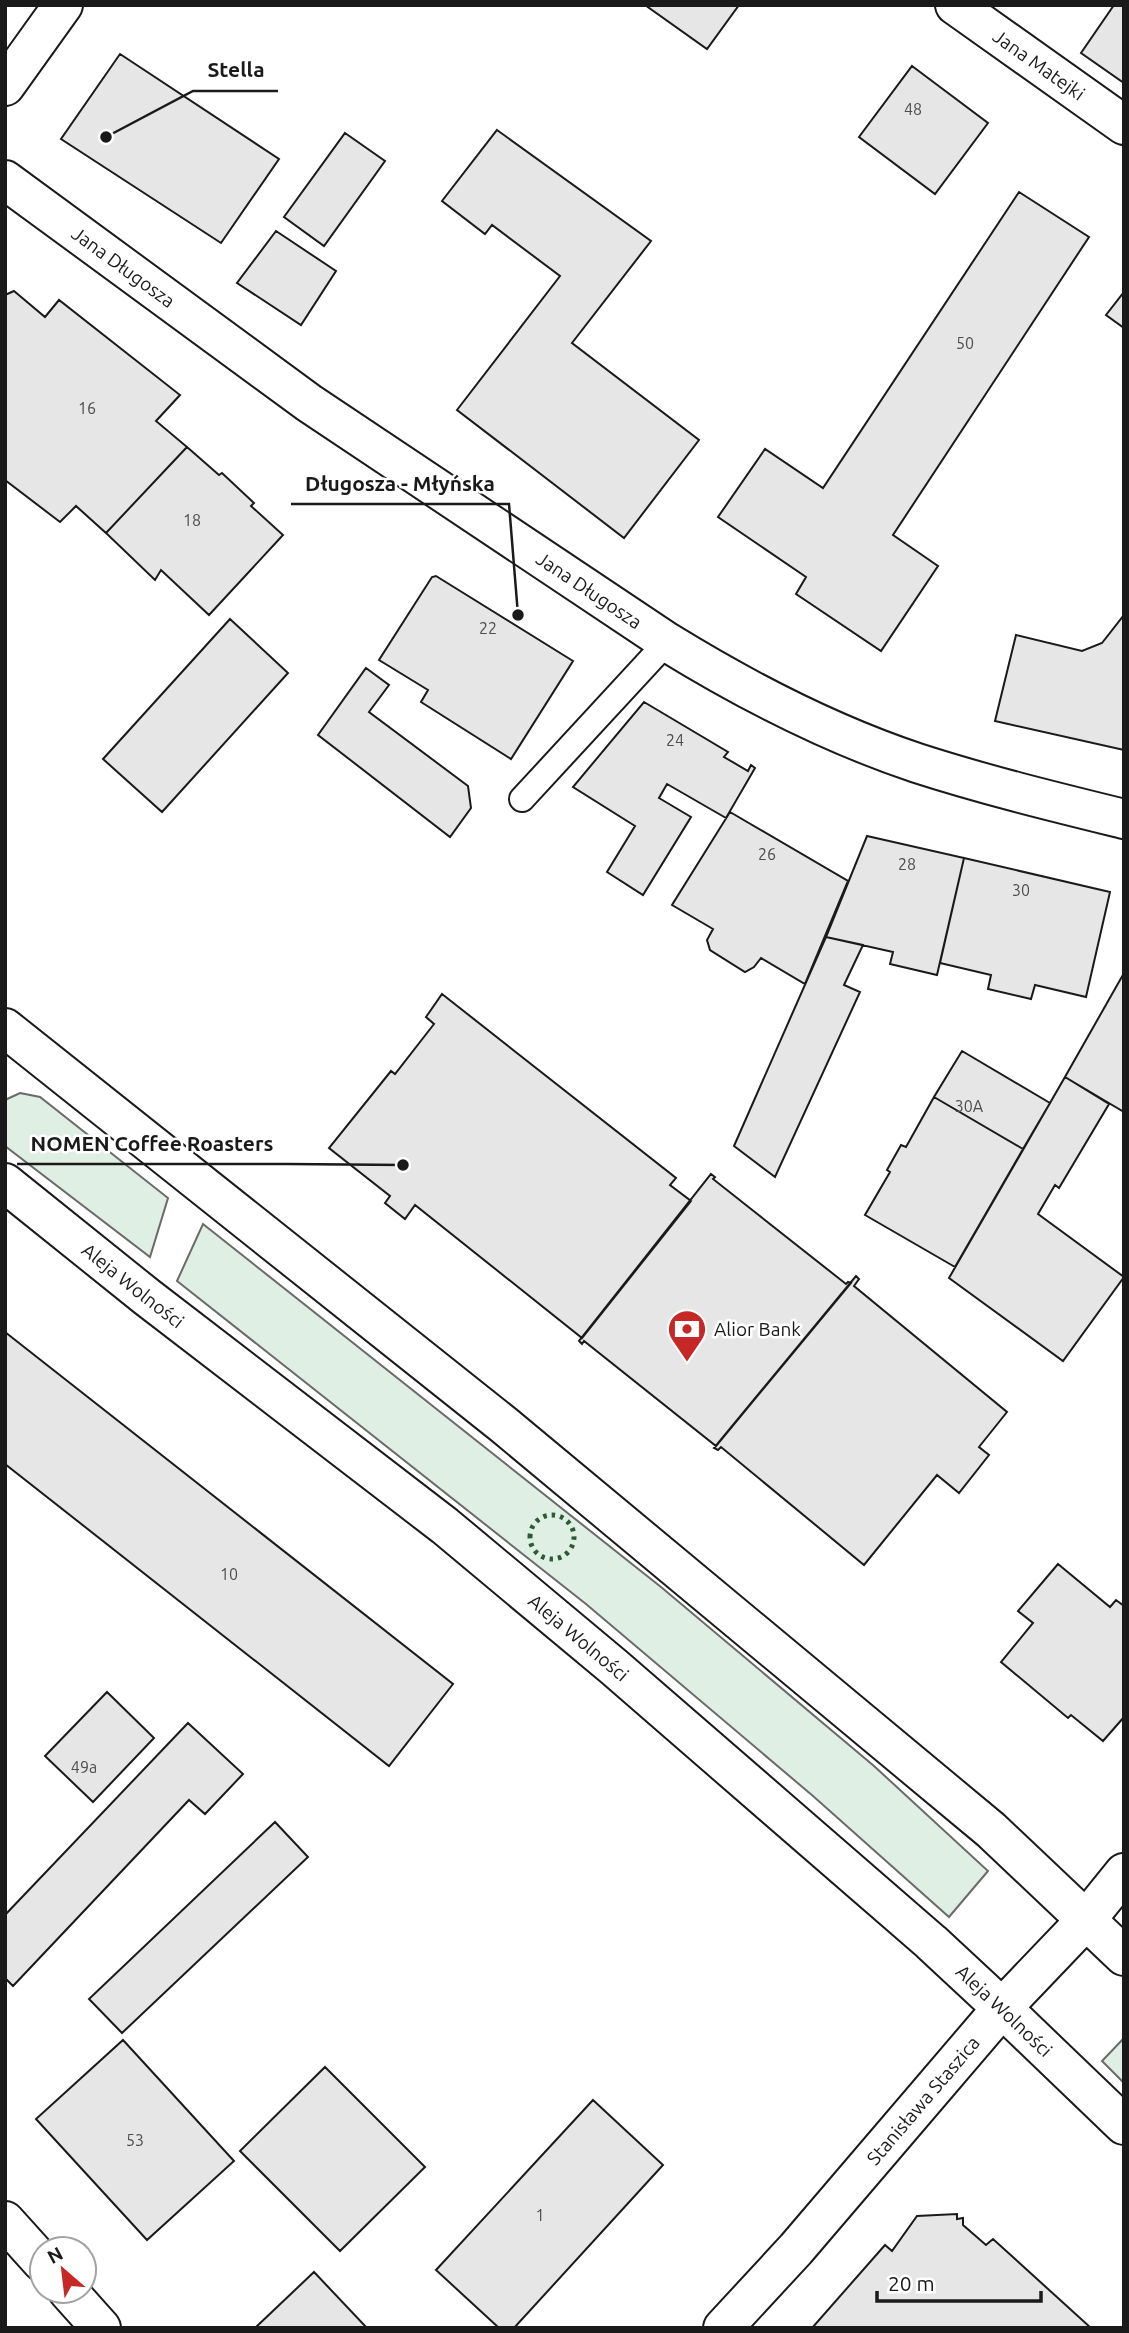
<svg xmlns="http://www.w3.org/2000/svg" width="1129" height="2333" viewBox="0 0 1129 2333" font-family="Ubuntu,sans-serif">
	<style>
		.green { fill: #e0efe3; stroke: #6a6a6a; stroke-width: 2 }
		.building { fill: #e6e6e6; stroke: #1a1a1a; stroke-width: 2 }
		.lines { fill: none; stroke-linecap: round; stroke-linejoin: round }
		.service-casing { stroke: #1a1a1a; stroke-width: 28 }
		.minor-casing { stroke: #1a1a1a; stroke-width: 42 }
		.tertiary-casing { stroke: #1a1a1a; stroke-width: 42 }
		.service { stroke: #fff; stroke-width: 24 }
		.minor { stroke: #fff; stroke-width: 38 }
		.tertiary { stroke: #fff; stroke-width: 38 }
		.hedge { stroke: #2b5a34; stroke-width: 5; stroke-dasharray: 3.5 5; stroke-linecap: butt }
		.labels { text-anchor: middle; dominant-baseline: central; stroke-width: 5; stroke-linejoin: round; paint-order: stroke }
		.number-label { font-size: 16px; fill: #4d4d4d }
		.street-label { font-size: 19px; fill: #1a1a1a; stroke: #fff }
		.poi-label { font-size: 19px; fill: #1a1a1a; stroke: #fff; text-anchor: start }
		.leader { fill: none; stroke: #1a1a1a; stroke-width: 2.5 }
		.callout-dot { fill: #1a1a1a; stroke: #fff; stroke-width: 2.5 }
		.callout-label { font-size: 21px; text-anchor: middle; font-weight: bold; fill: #1a1a1a; stroke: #fff; stroke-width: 5; stroke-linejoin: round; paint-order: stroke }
	</style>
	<rect width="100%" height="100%" fill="#fff"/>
	<path class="green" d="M20 1093 40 1097 168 1198 150 1257 5 1146V1100Z
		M203 1224 661 1587 874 1766 988 1871 949 1917 813 1796 586 1604 177 1281Z
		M1124 2038V2083L1102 2061Z"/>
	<path class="building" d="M645 5H739L707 49Z
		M1114 5H1124V83L1081 53Z
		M120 54 279 159 221 243 61 139Z
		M912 66 988 123 935 194 859 137Z
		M497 130 651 241 572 343 699 440 624 538 457 410 560 276 492 225 485 234 442 201Z
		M345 133 385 161 324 246 284 217Z
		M1019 192 1089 237 893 535 938 566 881 651 796 594 806 577 718 517 765 449 823 488Z
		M276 231 336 271 301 325 237 283Z
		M14 291 45 317 59 300 180 395 156 421 187 447 106 533 76 506 60 522 5 480V295Z
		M1124 292V328L1106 315Z
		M187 447 219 475 222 473 254 503 251 506 283 535 209 615 161 570 155 580 106 533Z
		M436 576 573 661 511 759 421 702 428 690 379 660 432 577Z
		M1124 615V750L995 721 1016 635 1082 651 1102 643Z
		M230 619 288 673 162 812 103 759Z
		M366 668 389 685 369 712 468 786 471 808 450 837 318 735Z
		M644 702 728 752 724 757 748 771 751 765 755 768 726 818 667 784 659 798 691 817 643 895 607 872 635 826 573 787Z
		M730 812 848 881 805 984 761 958 754 967 745 972 710 950 707 940 713 929 672 905Z
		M867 836 964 858 937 975 890 964 893 952 826 937Z
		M964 858 1110 892 1086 997 1035 985 1031 999 988 989 991 975 940 963Z
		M826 937 863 945 844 985 860 992 775 1177 734 1146Z
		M1124 973V1112L1065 1077Z
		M442 994 676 1178 670 1185 691 1201 582 1338 415 1205 405 1219 385 1203 390 1196 329 1148 391 1071 395 1074 434 1024 426 1017Z
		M962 1051 1050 1103 1023 1149 934 1097Z
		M1065 1077 1109 1104 1059 1188 1055 1185 1038 1214 1124 1277 1063 1361 949 1278Z
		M934 1097 1023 1149 955 1267 865 1215 890 1172 887 1170 901 1145 906 1147Z
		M711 1174 715 1177 713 1179 846 1284 848 1282 851 1283 716 1446 584 1341 582 1344 579 1341Z
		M856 1276 859 1279 854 1286 1007 1412 979 1447 989 1455 959 1493 937 1475 864 1565 721 1447 718 1450 714 1448Z
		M5 1332 453 1684 389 1766 5 1464Z
		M1058 1564 1110 1607 1116 1600 1124 1606V1717L1103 1741 1071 1715 1068 1718 1001 1662 1033 1623 1018 1611Z
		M107 1692 154 1738 93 1802 45 1756Z
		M188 1723 243 1774 205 1814 189 1800 13 1986 5 1978V1915Z
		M275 1822 308 1857 122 2033 89 1999Z
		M123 2040 234 2161 147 2240 36 2119Z
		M325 2067 425 2167 340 2251 240 2151Z
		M593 2100 663 2165 514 2328H499L436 2270Z
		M957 2214V2219L963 2218V2225L986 2245 993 2239 1091 2328H812L885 2245 892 2251 917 2216Z
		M314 2272 367 2328H255Z"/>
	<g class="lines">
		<g class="service-casing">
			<path id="service" d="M522 799 667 642"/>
		</g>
		<g class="minor-casing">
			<g id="minor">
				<path id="s1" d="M955 5 1124 125"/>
				<path d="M5 86 63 5"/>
				<path id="s2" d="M723 2328 796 2249 1002 2008 1086 1920 1124 1873"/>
			</g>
		</g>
		<g class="tertiary-casing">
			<g id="tertiary">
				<path id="s3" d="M5 180 309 403 667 642C745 690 830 734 917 763 985 785 1055 802 1124 819"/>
				<path d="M5 1028 504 1425 991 1830 1124 1956"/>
				<path id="s4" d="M5 1183 147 1297 445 1526 614 1667 931 1942 1002 2008 1124 2125"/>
				<path d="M5 2221 42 2262"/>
				<path d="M68 2291 101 2328"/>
			</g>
		</g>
		<use href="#service" class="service"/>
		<use href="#minor" class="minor"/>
		<use href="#tertiary" class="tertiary"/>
		<path class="hedge" d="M530 1537a22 22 0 1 1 44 0a22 22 0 1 1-44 0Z"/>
	</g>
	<defs>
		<g id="bank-pin" transform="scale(2.0125)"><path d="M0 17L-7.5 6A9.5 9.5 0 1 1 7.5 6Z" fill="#c62828" stroke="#fff"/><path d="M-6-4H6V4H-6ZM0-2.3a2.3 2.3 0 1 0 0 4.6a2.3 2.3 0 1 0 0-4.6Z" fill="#fff"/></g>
	</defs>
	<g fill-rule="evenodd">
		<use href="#bank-pin" x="687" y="1329"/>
	</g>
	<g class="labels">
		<g class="number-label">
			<text x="913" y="109">48</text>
			<text x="965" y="343">50</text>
			<text x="87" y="408">16</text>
			<text x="192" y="520">18</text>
			<text x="488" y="628">22</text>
			<text x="675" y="740">24</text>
			<text x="767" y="854">26</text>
			<text x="907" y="864">28</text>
			<text x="1021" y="890">30</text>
			<text x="969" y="1106">30A</text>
			<text x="229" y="1574">10</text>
			<text x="84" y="1767">49a</text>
			<text x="135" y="2140">53</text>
			<text x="540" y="2215">1</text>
		</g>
		<g class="street-label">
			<text stroke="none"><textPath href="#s1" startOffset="103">Jana Matejki</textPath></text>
			<text stroke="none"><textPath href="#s3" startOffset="147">Jana Długosza</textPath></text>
			<text stroke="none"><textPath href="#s3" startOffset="714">Jana Długosza</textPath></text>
			<text stroke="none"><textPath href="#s4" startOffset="164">Aleja Wolności</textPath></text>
			<text stroke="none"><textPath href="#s4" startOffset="732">Aleja Wolności</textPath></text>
			<text stroke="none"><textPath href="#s4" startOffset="1298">Aleja Wolności</textPath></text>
			<text stroke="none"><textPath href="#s2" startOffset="303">Stanisława Staszica</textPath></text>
		</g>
		<g class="poi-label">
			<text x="714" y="1329">Alior Bank</text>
		</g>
	</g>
	<path class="leader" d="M106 137L193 91H278M518 615L509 504H291M403 1165L288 1164H17"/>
	<g class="callout-dot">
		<circle cx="106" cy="137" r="7"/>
		<circle cx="518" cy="615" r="7"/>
		<circle cx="403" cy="1165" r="7"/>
	</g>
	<g class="callout-label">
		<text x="236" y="77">Stella</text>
		<text x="400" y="491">Długosza - Młyńska</text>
		<text x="152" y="1151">NOMEN Coffee Roasters</text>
	</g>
	<rect width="1129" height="2333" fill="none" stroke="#1a1a1a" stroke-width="14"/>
	<g transform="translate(63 2270) rotate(332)"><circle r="33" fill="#ffffff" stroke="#a3a3a3" stroke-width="2"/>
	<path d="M0-5L12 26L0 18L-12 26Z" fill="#c62828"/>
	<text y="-10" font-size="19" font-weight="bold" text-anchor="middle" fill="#1a1a1a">N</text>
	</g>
	<path d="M877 2291v10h164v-10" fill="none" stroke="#1a1a1a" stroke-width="3.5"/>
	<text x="888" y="2291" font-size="21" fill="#1a1a1a" stroke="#ffffff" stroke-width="5" paint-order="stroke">20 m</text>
</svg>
